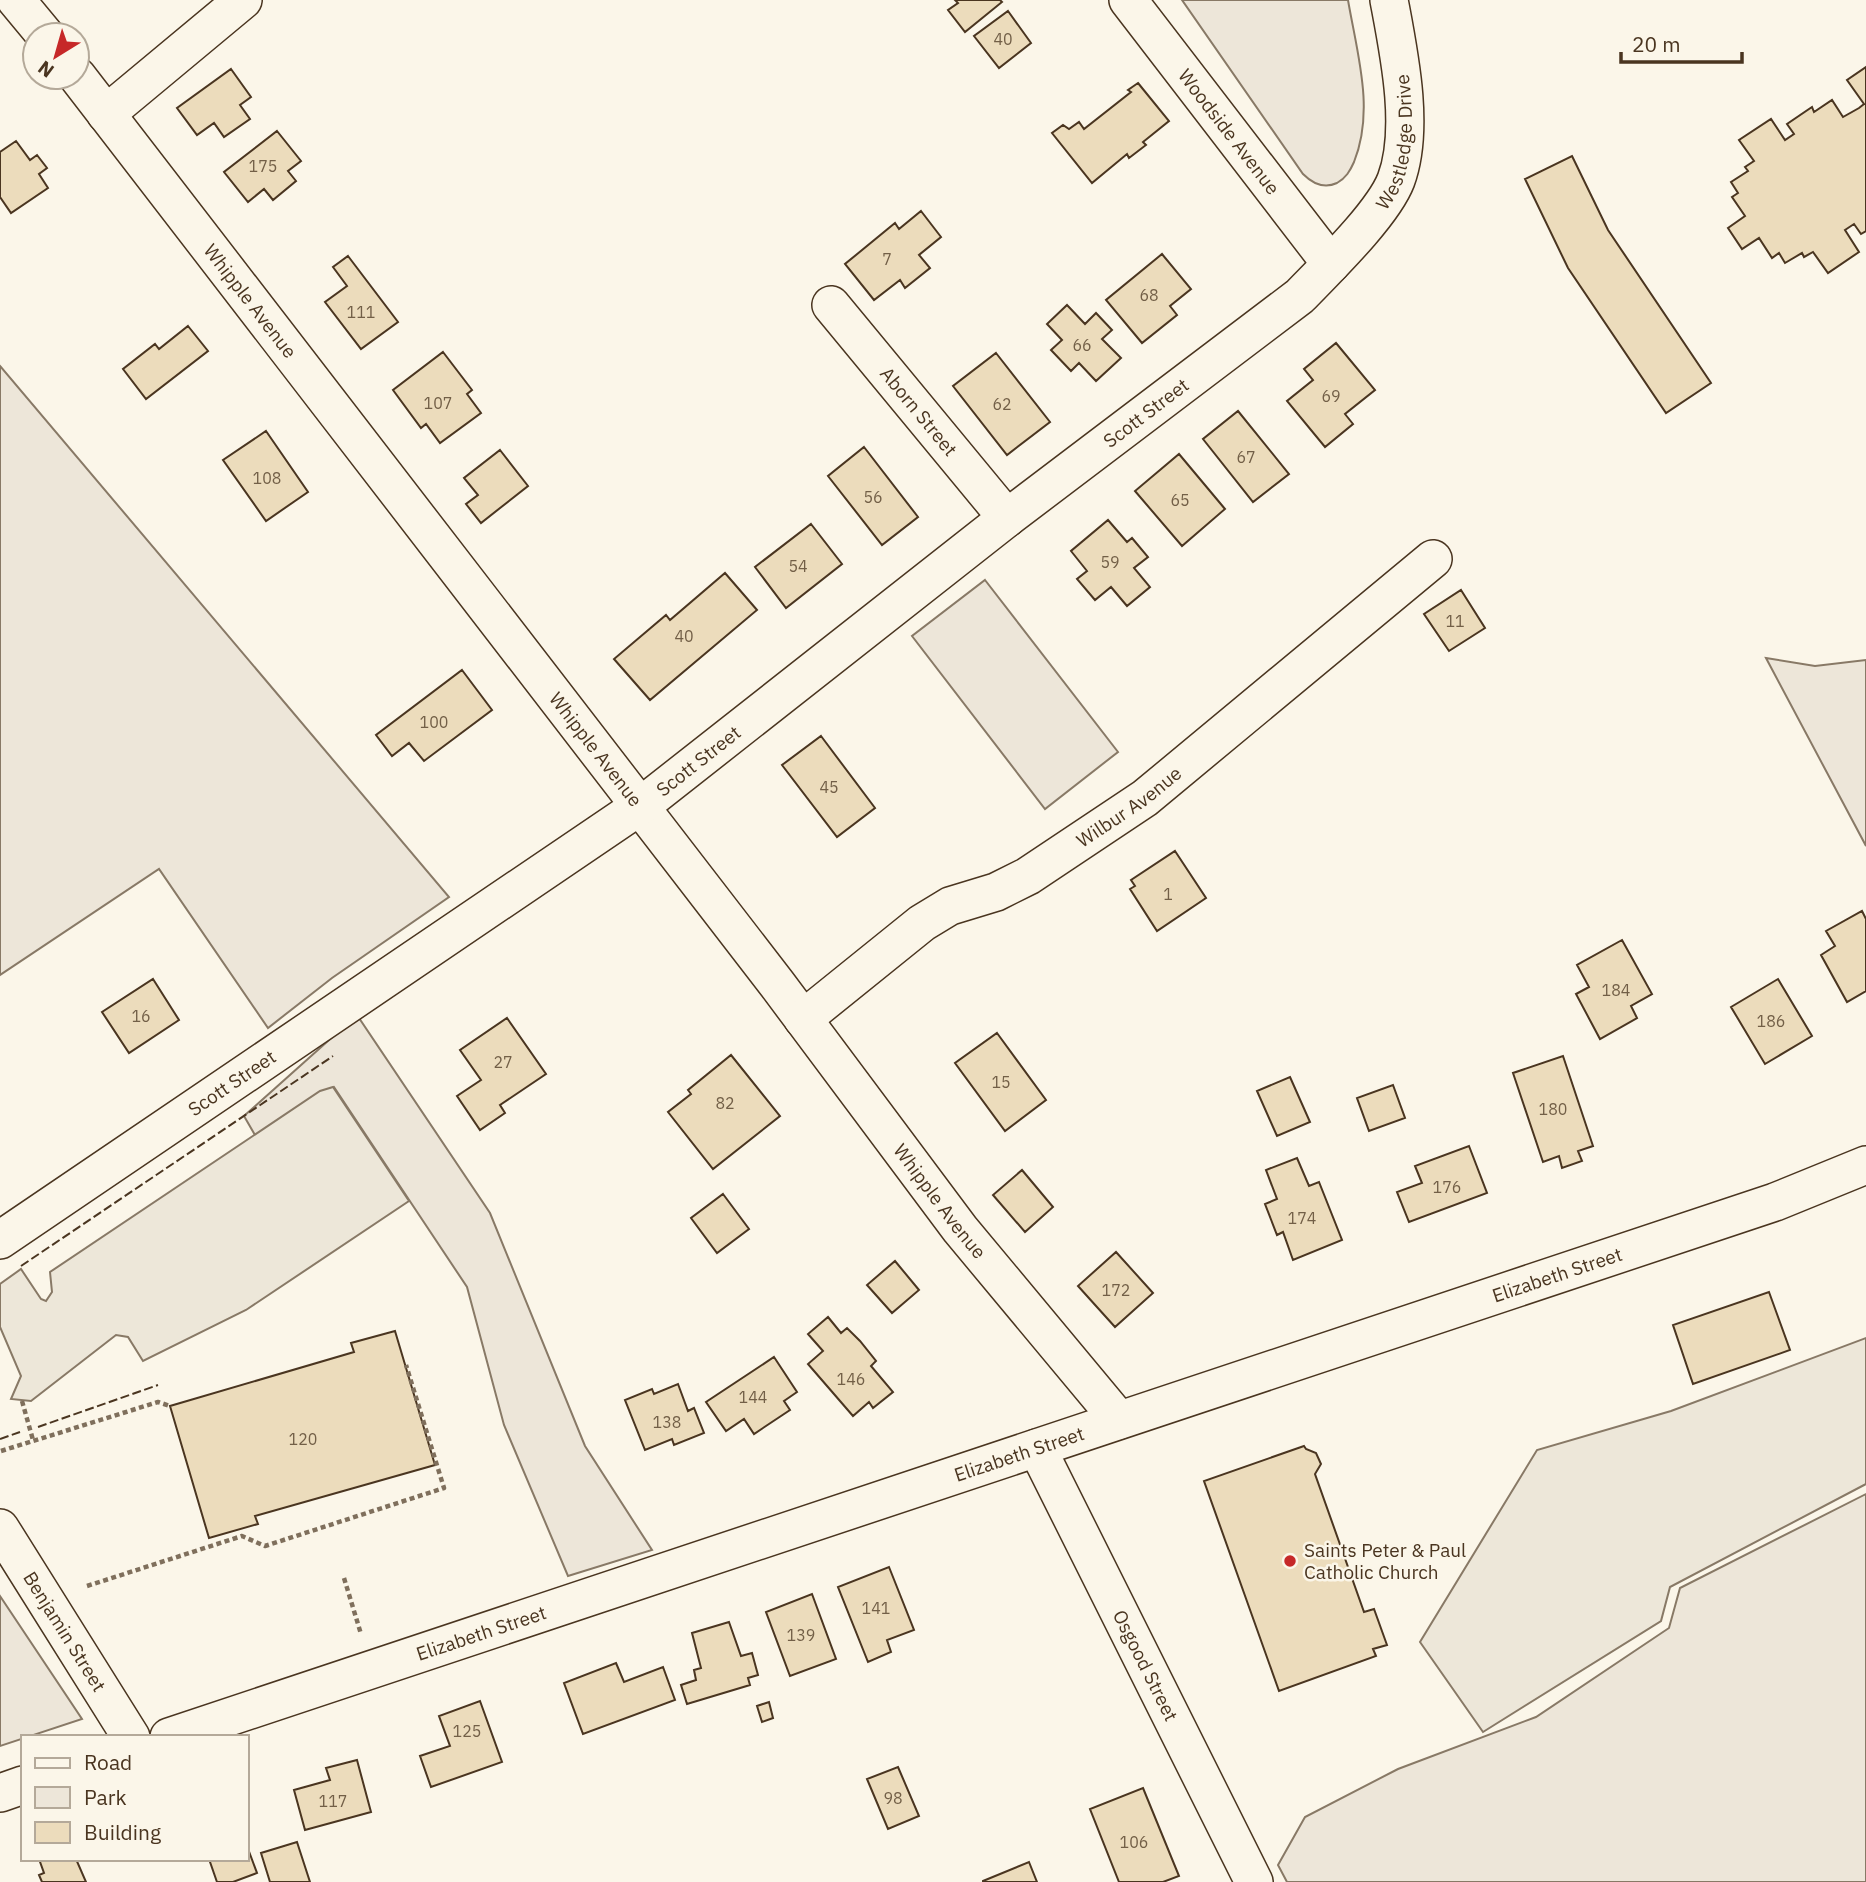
<svg xmlns="http://www.w3.org/2000/svg" width="1866" height="1882" viewBox="0 0 1866 1882" font-family="'IBM Plex Sans',sans-serif">
	<style>
		.green { fill: #ede6d9; stroke: #887966; stroke-width: 2 }
		.parking { fill: #ede7d9; stroke: #887966; stroke-width: 2 }
		.building { fill: #ecdcbc; stroke: #4a3520; stroke-width: 2 }
		.lines { fill: none; stroke-linecap: round; stroke-linejoin: round }
		.street-casing { stroke: #4a3520; stroke-width: 40 }
		.path { stroke: #7f6f5c; stroke-width: 4.5; stroke-dasharray: 5 3.5; stroke-linecap: butt }
		.street { stroke: #fbf6e9; stroke-width: 37 }
		.fence { stroke: #4a3520; stroke-width: 2; stroke-dasharray: 9 3.5; stroke-linecap: butt }
		.poi-dot { fill: #c62828; stroke: #fbf6e9; stroke-width: 2.5 }
		.labels { text-anchor: middle; dominant-baseline: central; stroke-width: 5; stroke-linejoin: round; paint-order: stroke }
		.number-label { font-size: 16px; fill: #725f47 }
		.street-label { font-size: 19px; fill: #4a3520; stroke: #fbf6e9 }
		.poi-label { font-size: 19px; fill: #4a3520; stroke: #fbf6e9; text-anchor: start }
	</style>
	<rect width="100%" height="100%" fill="#fbf6e9"/>
	<path class="green" d="M1182 0H1348C1357 53 1375 110 1354 162 1350 171 1346 178 1337 183 1324 189 1312 183 1303 174Z
		M0 366 449 897 332 978 268 1028 159 869 0 975Z
		M985 580 1118 752 1045 809 912 636Z
		M1766 658 1815 666 1866 660V846Z
		M357 1015 490 1213 585 1446 652 1550 568 1576 504 1425 467 1287 334 1087 255 1135 244 1116Z
		M1866 1494V1882H1287L1278 1865 1305 1817 1398 1769 1536 1717 1669 1628 1680 1588Z
		M0 1596 82 1719 0 1746Z"/>
	<path class="parking" d="M333 1087 409 1201 246 1310 143 1361 128 1337 116 1335 31 1401 11 1399 21 1376 0 1327V1284L21 1269 41 1299 46 1301 52 1292 50 1272 320 1091Z
		M1866 1338V1484L1670 1587 1661 1621 1483 1732 1420 1642 1537 1450 1671 1411Z"/>
	<path class="building" d="M955 0H1000L1002 2 965 32 948 10 958 3Z
		M1008 11 1031 43 999 68 974 36Z
		M1866 67V231L1861 234 1854 224 1845 230 1859 252 1828 273 1813 252 1804 257 1802 253 1785 263 1779 253 1772 258 1759 238 1742 249 1728 228 1745 216 1732 197 1738 193 1731 182 1748 171 1745 167 1754 161 1739 140 1771 119 1785 140 1794 134 1787 124 1812 107 1814 112 1832 100 1843 117 1859 108 1864 104 1847 80Z
		M231 69 251 97 240 105 250 119 224 137 214 123 197 135 177 108Z
		M1138 83 1169 121 1143 142 1146 145 1129 158 1127 154 1092 183 1052 133 1063 125 1069 129 1079 122 1084 129 1131 92 1128 90Z
		M277 131 301 161 288 171 296 181 273 200 264 189 248 202 224 172Z
		M16 141 30 160 37 155 47 168 39 174 48 188 11 213 0 197V152Z
		M1572 156 1608 230 1711 383 1666 413 1568 268 1525 179Z
		M921 211 941 237 919 255 930 268 905 288 900 280 874 300 845 264 895 223 899 229Z
		M1162 254 1191 289 1170 306 1177 315 1142 343 1106 300Z
		M348 256 398 322 361 349 325 302 347 286 333 267Z
		M1067 305 1085 324 1096 313 1112 330 1102 339 1121 358 1096 381 1079 363 1071 371 1051 350 1062 340 1047 324Z
		M188 326 208 351 146 399 123 369 155 344 159 349Z
		M1336 343 1375 390 1345 414 1353 424 1325 447 1287 401 1313 380 1304 369Z
		M443 352 472 390 467 394 481 413 440 443 426 424 421 428 393 390Z
		M996 353 1050 422 1007 455 953 386Z
		M1238 411 1289 474 1253 502 1203 439Z
		M266 431 308 492 266 521 223 460Z
		M864 447 918 517 882 545 828 476Z
		M500 450 528 486 481 523 466 504 478 495 464 478Z
		M1179 454 1225 509 1182 546 1135 491Z
		M1108 520 1127 542 1132 538 1148 557 1134 568 1150 587 1127 606 1111 587 1095 600 1077 579 1087 571 1071 551Z
		M811 524 842 564 786 608 755 567Z
		M725 573 757 610 650 700 614 659 666 615 670 620Z
		M1461 590 1485 628 1449 651 1424 614Z
		M462 670 492 710 424 761 409 743 392 756 376 735Z
		M821 736 875 808 837 837 782 765Z
		M1175 851 1206 898 1157 931 1130 889 1135 886 1131 880Z
		M1862 911 1866 919V991L1847 1002 1821 955 1835 946 1826 931Z
		M1622 940 1652 994 1631 1006 1637 1018 1600 1039 1576 994 1589 987 1577 965Z
		M153 979 179 1020 129 1053 102 1012Z
		M1778 979 1812 1036 1765 1064 1731 1007Z
		M507 1018 546 1074 500 1105 505 1113 480 1130 457 1096 481 1080 460 1050Z
		M997 1033 1046 1100 1005 1131 955 1063Z
		M731 1055 780 1116 713 1169 668 1112 691 1094 688 1090Z
		M1563 1056 1593 1146 1578 1151 1582 1161 1562 1168 1559 1156 1543 1162 1513 1073Z
		M1290 1077 1310 1122 1277 1136 1257 1091Z
		M1393 1085 1405 1118 1369 1131 1357 1098Z
		M1469 1146 1487 1193 1409 1222 1397 1192 1422 1183 1415 1166Z
		M1297 1158 1309 1186 1319 1182 1342 1240 1293 1260 1283 1232 1277 1235 1265 1204 1277 1199 1266 1170Z
		M1022 1170 1053 1207 1025 1232 993 1195Z
		M723 1194 749 1229 717 1253 691 1218Z
		M1116 1252 1153 1293 1115 1327 1078 1286Z
		M895 1261 919 1290 892 1313 867 1285Z
		M1769 1292 1790 1350 1693 1384 1673 1325Z
		M828 1317 841 1333 847 1328 860 1341 876 1361 871 1366 893 1392 873 1408 869 1402 853 1416 808 1364 823 1351 808 1334Z
		M395 1331 435 1465 255 1516 258 1524 209 1538 170 1406 354 1352 351 1343Z
		M774 1357 797 1392 784 1401 790 1410 754 1434 744 1419 726 1431 706 1402Z
		M678 1384 688 1411 694 1408 704 1433 674 1445 672 1439 645 1450 625 1400 652 1389 654 1394Z
		M1304 1446 1306 1449 1316 1453 1321 1464 1315 1474 1364 1612 1374 1609 1387 1645 1373 1649 1376 1656 1279 1691 1204 1481Z
		M889 1567 914 1630 887 1640 891 1652 868 1662 838 1587Z
		M812 1594 836 1659 790 1676 766 1612Z
		M729 1622 741 1656 752 1653 758 1675 748 1678 750 1685 687 1704 681 1685 696 1680 694 1670 701 1668 692 1633Z
		M616 1663 624 1682 663 1667 675 1700 583 1734 564 1683Z
		M480 1701 502 1762 431 1787 420 1756 450 1746 439 1716Z
		M769 1702 773 1718 762 1722 757 1706Z
		M357 1760 371 1812 305 1830 294 1790 330 1780 326 1768Z
		M898 1767 919 1816 888 1829 867 1779Z
		M1143 1788 1179 1876 1163 1882H1119L1090 1809Z
		M297 1842 310 1882H270L261 1853Z
		M247 1846 257 1873 233 1882H217L209 1859H247Z
		M39 1859H76L86 1882H42L39 1875 44 1873Z
		M1029 1862 1037 1882H983V1881Z"/>
	<g class="lines">
		<g class="street-casing">
			<g id="street">
				<path d="M16 0 45 35"/>
				<path id="s1" d="M1128 0 1331 264"/>
				<path id="s2" d="M77 76 777 984 960 1229 1119 1420"/>
				<path d="M106 114 243 0"/>
				<path id="s3" d="M831 305 1007 518"/>
				<path id="s4" d="M803 1019 922 923 950 906 996 892 1028 876 1145 798 1433 559"/>
				<path id="s5" d="M0 1240 646 802 1007 518 1300 296C1326 269 1383 214 1396 180 1415 129 1399 53 1389 0"/>
				<path id="s6" d="M1037 1448 1254 1882"/>
				<path id="s7" d="M0 1528 131 1737"/>
				<path id="s8" d="M169 1737 1775 1202 1866 1165"/>
				<path d="M0 1793 23 1785"/>
			</g>
		</g>
		<path class="path" d="M22 1401 33 1440
			M1 1451 158 1402 170 1406
			M344 1578 361 1634
			M87 1586 242 1536 265 1546 444 1488 406 1365"/>
		<use href="#street" class="street"/>
		<path class="fence" d="M21 1266 333 1056
			M38 1427 158 1385
			M0 1439 20 1432"/>
	</g>
	<circle class="poi-dot" cx="1290" cy="1561" r="7"/>
	<g class="labels">
		<g class="number-label">
			<text x="1003" y="39">40</text>
			<text x="263" y="166">175</text>
			<text x="887" y="259">7</text>
			<text x="1149" y="295">68</text>
			<text x="361" y="312">111</text>
			<text x="1082" y="345">66</text>
			<text x="1331" y="396">69</text>
			<text x="438" y="403">107</text>
			<text x="1002" y="404">62</text>
			<text x="1246" y="457">67</text>
			<text x="267" y="478">108</text>
			<text x="873" y="497">56</text>
			<text x="1180" y="500">65</text>
			<text x="1110" y="562">59</text>
			<text x="798" y="566">54</text>
			<text x="1455" y="621">11</text>
			<text x="684" y="636">40</text>
			<text x="434" y="722">100</text>
			<text x="829" y="787">45</text>
			<text x="1168" y="894">1</text>
			<text x="1616" y="990">184</text>
			<text x="141" y="1016">16</text>
			<text x="1771" y="1021">186</text>
			<text x="503" y="1062">27</text>
			<text x="1001" y="1082">15</text>
			<text x="725" y="1103">82</text>
			<text x="1553" y="1109">180</text>
			<text x="1447" y="1187">176</text>
			<text x="1302" y="1218">174</text>
			<text x="1116" y="1290">172</text>
			<text x="851" y="1379">146</text>
			<text x="753" y="1397">144</text>
			<text x="667" y="1422">138</text>
			<text x="303" y="1439">120</text>
			<text x="876" y="1608">141</text>
			<text x="801" y="1635">139</text>
			<text x="467" y="1731">125</text>
			<text x="893" y="1798">98</text>
			<text x="333" y="1801">117</text>
			<text x="1134" y="1842">106</text>
		</g>
		<g class="street-label">
			<text stroke="none"><textPath href="#s1" startOffset="166">Woodside Avenue</textPath></text>
			<text stroke="none"><textPath href="#s5" startOffset="1796">Westledge Drive</textPath></text>
			<text stroke="none"><textPath href="#s2" startOffset="284">Whipple Avenue</textPath></text>
			<text stroke="none"><textPath href="#s3" startOffset="138">Aborn Street</textPath></text>
			<text stroke="none"><textPath href="#s5" startOffset="1414">Scott Street</textPath></text>
			<text stroke="none"><textPath href="#s2" startOffset="850">Whipple Avenue</textPath></text>
			<text stroke="none"><textPath href="#s5" startOffset="847">Scott Street</textPath></text>
			<text stroke="none"><textPath href="#s4" startOffset="392">Wilbur Avenue</textPath></text>
			<text stroke="none"><textPath href="#s5" startOffset="280">Scott Street</textPath></text>
			<text stroke="none"><textPath href="#s2" startOffset="1418">Whipple Avenue</textPath></text>
			<text stroke="none"><textPath href="#s8" startOffset="1463">Elizabeth Street</textPath></text>
			<text stroke="none"><textPath href="#s8" startOffset="896">Elizabeth Street</textPath></text>
			<text stroke="none"><textPath href="#s7" startOffset="122">Benjamin Street</textPath></text>
			<text stroke="none"><textPath href="#s8" startOffset="329">Elizabeth Street</textPath></text>
			<text stroke="none"><textPath href="#s6" startOffset="243">Osgood Street</textPath></text>
		</g>
		<g class="poi-label">
			<text x="1304" y="1550">Saints Peter &amp; Paul<tspan x="1304" dy="22">Catholic Church</tspan></text>
		</g>
	</g>
	<rect x="21" y="1735" width="228" height="126" fill="#fbf6e9" stroke="#b4a999" stroke-width="2"/>
	<rect x="35" y="1758" width="35" height="10" fill="#fbf6e9" stroke="#b4a999" stroke-width="2"/>
	<text x="84" y="1770" font-size="21" fill="#4a3520">Road</text>
	<rect x="35" y="1787" width="35" height="21" fill="#ede6d9" stroke="#b4a999" stroke-width="2"/>
	<text x="84" y="1805" font-size="21" fill="#4a3520">Park</text>
	<rect x="35" y="1822" width="35" height="21" fill="#ecdcbc" stroke="#b4a999" stroke-width="2"/>
	<text x="84" y="1840" font-size="21" fill="#4a3520">Building</text>
	<g transform="translate(56 56) rotate(217)"><circle r="33" fill="#fbf6e9" stroke="#b4a999" stroke-width="2"/>
	<path d="M0-5L12 26L0 18L-12 26Z" fill="#c62828"/>
	<text y="-10" font-size="19" font-weight="bold" text-anchor="middle" fill="#4a3520">N</text>
	</g>
	<path d="M1621 52v10h121v-10" fill="none" stroke="#4a3520" stroke-width="3.5"/>
	<text x="1632" y="52" font-size="21" fill="#4a3520" stroke="#fbf6e9" stroke-width="5" paint-order="stroke">20 m</text>
</svg>
